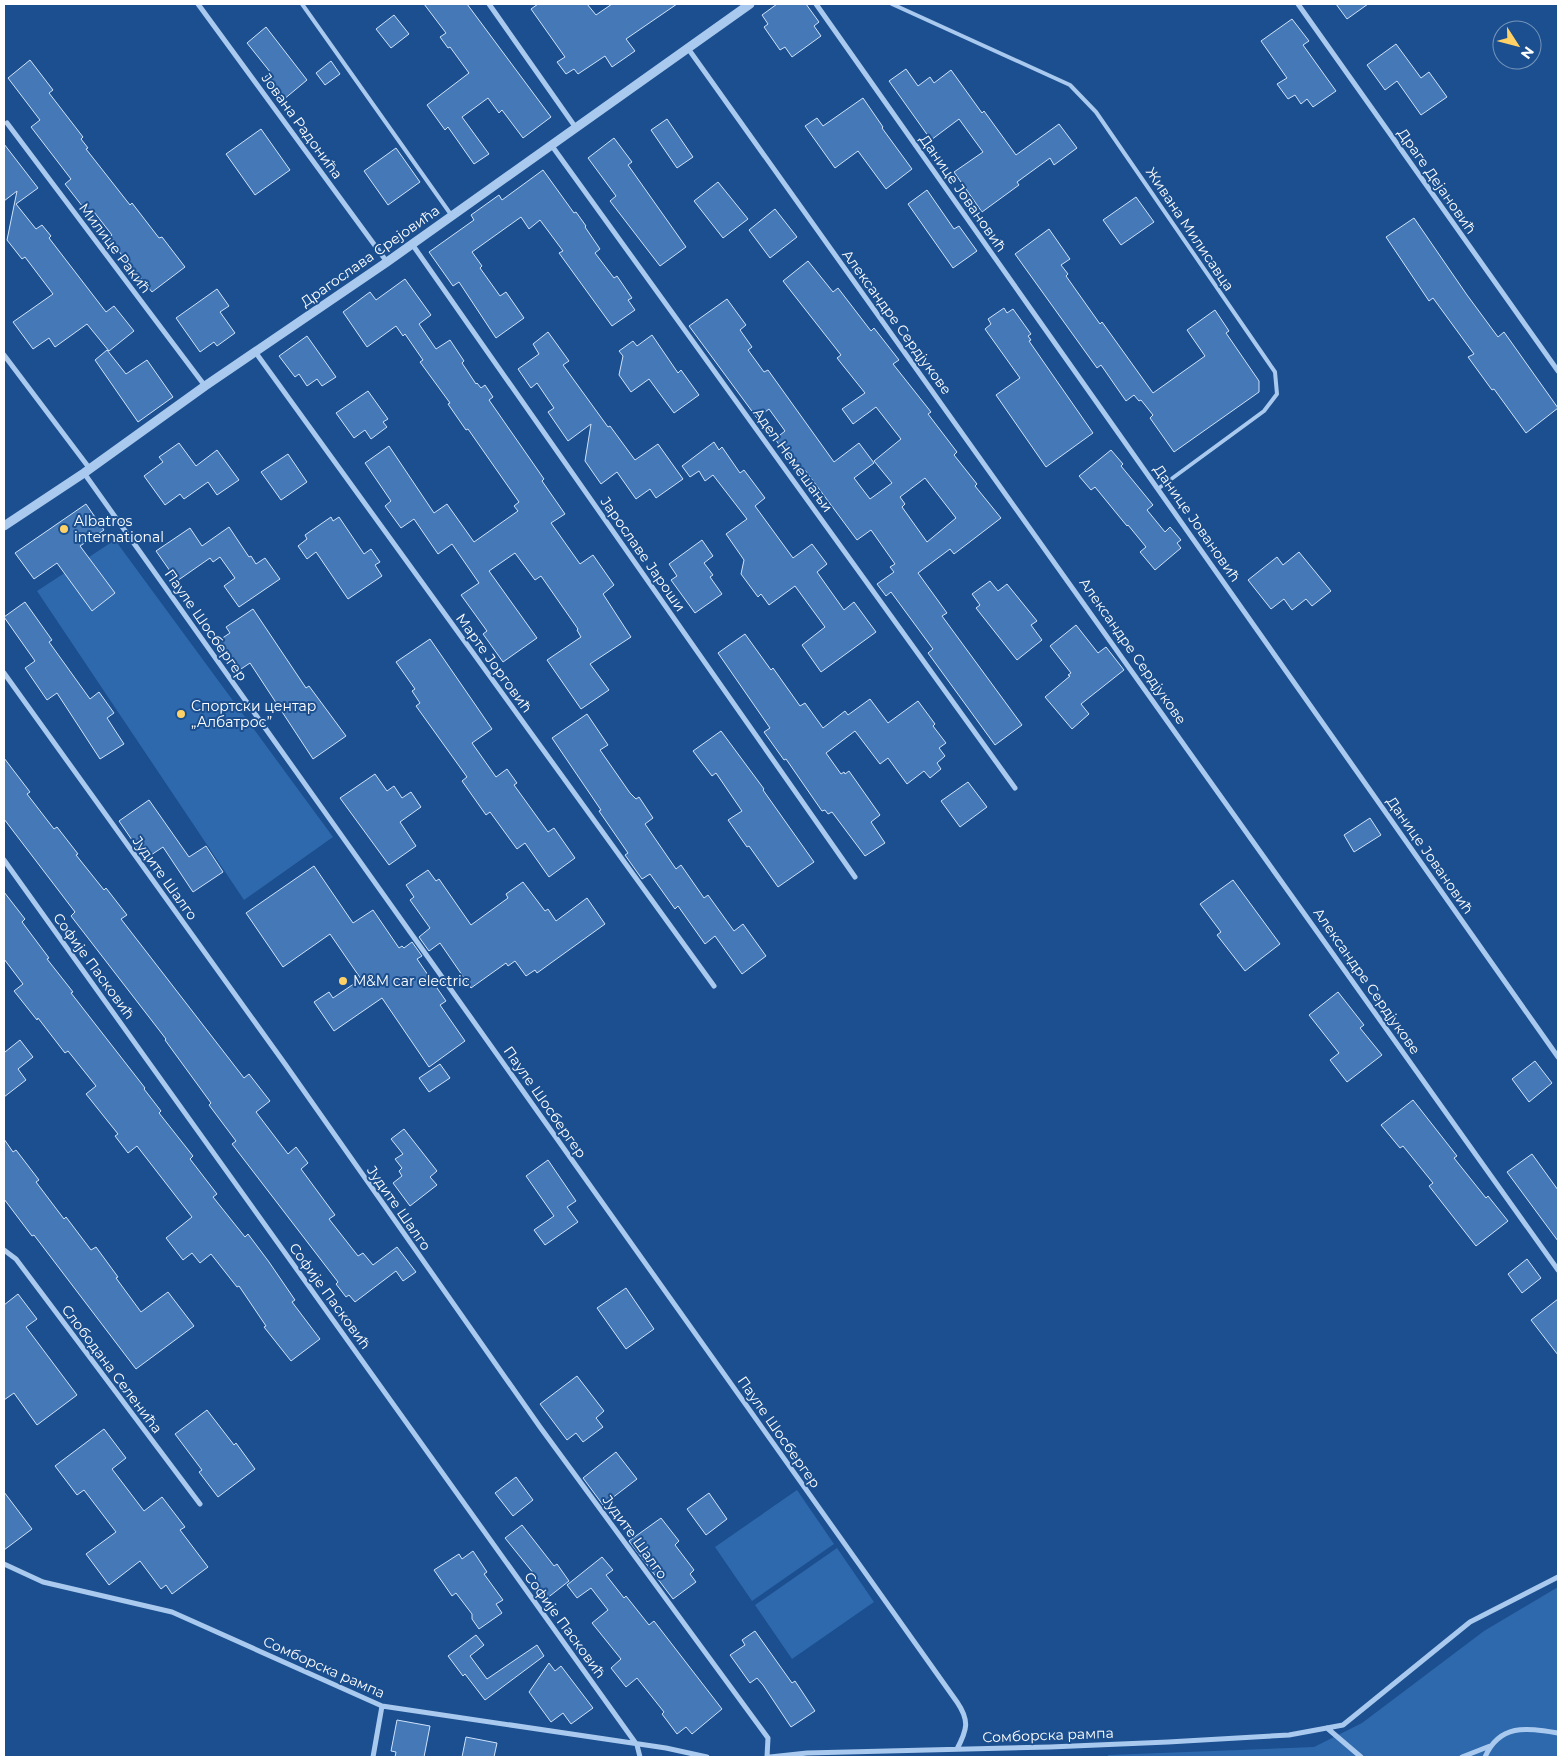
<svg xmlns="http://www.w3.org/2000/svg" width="1562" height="1761" viewBox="0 0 1562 1761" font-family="Montserrat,sans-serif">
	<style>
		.green { fill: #2e69ad }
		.building { fill: #4478b7; stroke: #cfe3fa; fill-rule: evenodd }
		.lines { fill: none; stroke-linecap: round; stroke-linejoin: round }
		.service { stroke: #a9c9ee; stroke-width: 4 }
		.minor { stroke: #a9c9ee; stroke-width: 5 }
		.tertiary { stroke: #a9c9ee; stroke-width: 9 }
		.poi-dot { fill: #ffd166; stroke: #1b4f8f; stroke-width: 2 }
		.labels { text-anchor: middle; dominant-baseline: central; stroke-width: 4; stroke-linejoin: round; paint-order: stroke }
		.street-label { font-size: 14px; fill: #fff; stroke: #1b4f8f }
		.poi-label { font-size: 14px; fill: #fff; stroke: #1b4f8f; text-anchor: start }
	</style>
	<rect width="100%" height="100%" fill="#1b4f8f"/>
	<path class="green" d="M115 540 333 837 244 900 37 591Z
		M797 1490 834 1544 752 1601 715 1547Z
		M837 1548 874 1602 792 1659 755 1605Z
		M1558 1587V1757H1108V1755L1314 1747 1362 1723 1484 1631Z"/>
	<path class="building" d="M424 4H467L551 117 523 138 502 110 499 113 488 98 462 117 489 154 474 164 448 127 445 130 427 105 469 73 450 47 448 48 440 37 446 33Z
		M538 4H587L596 15 612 4H677L626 39 635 51 612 67 605 56 578 74 574 69 566 74 557 62 565 57 531 9Z
		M777 4H806L819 22 814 26 821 36 792 57 785 47 780 50 764 27 768 24 762 15Z
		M1336 4H1368L1347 19Z
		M394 15 409 34 391 48 376 29Z
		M1292 19 1309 41 1303 45 1336 91 1313 107 1307 99 1301 104 1295 95 1288 99 1277 84 1287 78 1261 41Z
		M266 27 307 80 283 100 265 77 271 73 247 43Z
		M1396 44 1421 78 1429 72 1447 97 1421 115 1397 81 1385 90 1367 65Z
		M30 60 53 90 49 93 83 137 81 139 88 148 86 149 130 205 132 203 159 238 162 237 185 267 152 292 108 238 112 235 94 212 90 216 65 184 71 179 31 127 40 120 8 78Z
		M331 61 340 74 325 85 316 73Z
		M906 69 918 86 930 77 934 83 951 70 982 113 984 111 1016 155 1059 124 1077 148 1054 165 1050 158 1017 182 1019 185 982 212 954 172 983 152 959 119 931 140 889 81Z
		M863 98 883 127 882 128 912 169 886 189 858 151 835 168 805 126 817 118 823 126Z
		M667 119 693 157 677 168 651 130Z
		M261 129 290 170 255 195 226 154Z
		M614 138 632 162 628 165 686 247 660 266 610 201 616 196 588 158Z
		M4 144 38 188 16 204 36 229 42 225 51 236 49 238 106 312 114 306 134 331 109 351 87 324 55 347 49 338 33 349 13 322 53 294 25 257 22 259 7 240 17 191 4 201Z
		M396 148 420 182 388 205 364 171Z
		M543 170 574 213 576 212 586 226 585 227 600 249 595 253 614 278 617 276 632 298 628 300 635 310 612 326 559 253 563 251 540 220 529 229 521 217 472 252 482 266 480 268 500 296 506 292 524 318 496 338 459 282 453 286 429 252 474 220 471 215 499 195 502 200Z
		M718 182 748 219 723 238 694 201Z
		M927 190 954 229 959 226 977 251 953 268 908 204Z
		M1136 197 1154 222 1121 245 1103 220Z
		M775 209 797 237 770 258 749 230Z
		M1414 218 1467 295 1498 337 1504 332 1558 408 1526 433 1494 389 1492 390 1468 357 1474 354 1433 298 1429 301 1386 237Z
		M1049 229 1070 259 1061 265 1068 274 1066 276 1100 324 1102 322 1153 393 1205 356 1187 330 1215 310 1229 331 1226 333 1259 381V392L1174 452 1150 418 1153 415 1141 400 1139 401 1134 395 1126 401 1101 365 1097 368 1015 254Z
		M808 261 833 292 838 288 871 331 874 328 899 360 893 364 931 412 928 414 957 452 954 455 977 484 975 486 1001 518 954 554 950 549 918 573 947 613 942 616 1022 725 995 745 928 653 933 649 891 592 886 596 877 584 894 572 890 567 895 564 871 530 857 540 805 470 800 473 775 439 785 431 769 409 757 418 689 326 727 299 746 325 740 330 752 347 748 350 764 372 768 370 834 462 859 443 874 463 854 478 870 499 892 483 874 461 901 439 876 407 853 424 842 409 865 393 837 358 841 355 783 281ZM925 478 956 518 927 542 902 507 905 504 900 497Z
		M405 279 431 315 419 324 436 349 450 340 464 361 462 363 476 384 477 383 481 388 485 385 493 397 489 400 544 479 542 481 565 514 551 523 580 564 593 555 614 585 603 594 631 637 590 664 609 690 581 709 547 660 581 637 577 630 578 629 541 576 535 580 515 553 489 571 537 638 503 662 483 634 487 631 461 595 479 583 452 544 438 554 414 519 401 528 385 506 391 501 365 463 389 446 434 513 447 504 474 542 518 511 514 506 519 502 468 429 466 430 448 404 450 403 420 362 423 360 405 334 403 336 396 326 367 347 343 312 370 292 376 300Z
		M217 289 229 306 220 312 235 333 217 346 214 342 200 352 176 318Z
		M1004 308 1007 313 1013 309 1031 334 1028 336 1031 340 1029 341 1093 433 1046 467 996 395 1020 378 985 329 991 324 988 319Z
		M548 332 569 361 563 365 608 427 610 426 635 460 658 444 683 479 656 498 650 489 636 499 617 472 601 484 585 461 591 424 568 441 548 412 554 408 537 383 531 388 518 369 539 354 533 344Z
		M652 335 678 373 681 370 699 395 674 413 649 379 631 392 619 375 623 356 619 351 633 341 637 346Z
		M307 336 336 377 322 386 317 379 307 386 299 374 295 377 279 356Z
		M107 350 126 374 147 360 173 397 138 422 95 360Z
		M368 391 388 419 383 422 387 427 371 439 365 430 354 438 336 413Z
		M714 442 719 450 722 447 740 473 744 470 765 498 755 506 793 558 812 544 827 564 817 572 844 610 854 602 876 632 821 672 802 645 825 627 795 586 769 605 761 594 758 597 741 574 744 560 726 534 747 519 713 475 705 481 699 471 690 477 682 466Z
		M179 443 196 466 217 450 239 480 217 495 208 482 184 499 180 494 165 505 144 476 163 462 159 457Z
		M1111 450 1123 464 1121 466 1153 505 1147 510 1165 532 1170 527 1181 540 1177 543 1181 548 1155 570 1140 552 1146 547 1128 525 1127 526 1095 487 1091 490 1079 476Z
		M288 454 307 482 281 500 261 472Z
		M86 504 104 530 80 546 115 593 92 611 57 563 34 579 15 553Z
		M331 517 333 521 339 517 364 554 371 549 380 562 375 565 382 576 348 599 316 552 307 559 298 546 307 539 305 535Z
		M229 527 249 557 251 556 256 564 265 558 280 579 239 607 224 586 235 578 220 557 213 562 210 558 177 581 156 551 190 528 202 546Z
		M702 540 713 556 704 563 713 575 710 577 722 594 695 613 671 580 677 576 669 564Z
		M1299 552 1331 591 1312 606 1306 599 1292 610 1284 599 1271 609 1248 580 1277 557 1283 565Z
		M990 581 998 591 1007 584 1037 621 1031 625 1042 640 1017 660 976 608 980 605 972 594Z
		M25 602 52 640 49 642 90 699 99 692 114 713 107 718 124 744 100 759 57 693 47 700 25 668 35 661 4 617Z
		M253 609 306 688 309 686 346 736 313 759 250 663 238 671 218 641 230 633 226 627Z
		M1076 625 1098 653 1106 647 1124 670 1081 704 1089 714 1072 729 1045 697 1070 676 1068 675 1071 673 1050 646Z
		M745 634 771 670 773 668 800 706 805 703 823 728 845 711 848 715 870 699 888 723 918 701 935 724 933 726 946 743 939 748 945 756 937 763 941 769 930 778 924 771 907 784 888 758 880 764 855 731 826 753 841 774 844 772 845 774 849 771 880 815 871 822 885 843 865 856 832 812 828 814 825 810 822 811 786 759 784 760 764 732 770 728 718 653Z
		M430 639 492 729 472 743 496 777 507 769 517 783 514 785 548 832 554 828 575 858 549 877 525 843 517 849 490 812 486 815 462 781 467 777 416 706 420 703 412 691 415 689 396 662Z
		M587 714 608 745 600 750 630 793 636 799 639 797 653 818 645 824 676 869 681 865 704 898 708 895 734 931 743 924 766 956 742 974 715 936 705 944 678 906 675 909 650 874 642 879 625 855 628 853 599 811 601 810 552 738Z
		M721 731 764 789 763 790 814 862 778 887 749 846 747 847 728 820 742 811 716 773 712 776 693 751Z
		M4 758 30 792 27 794 54 829 57 827 78 854 76 855 104 890 106 888 127 915 121 919 244 1078 249 1074 270 1101 256 1112 288 1154 296 1147 308 1163 301 1169 335 1215 329 1219 358 1256 363 1253 373 1265 397 1247 416 1272 403 1281 396 1271 355 1302 349 1295 346 1297 336 1284 338 1282 232 1144 236 1141 209 1105 211 1103 165 1040 166 1039 71 916 75 912 4 819Z
		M375 774 387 791 394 786 402 798 411 792 421 807 400 822 416 846 389 865 340 798Z
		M968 782 987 807 960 827 941 801Z
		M149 800 189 857 206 846 223 872 193 892 163 847 145 859 119 821Z
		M1370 818 1381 835 1354 852 1344 835Z
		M314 866 353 923 373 910 399 948 402 946 404 948 412 942 422 956 417 959 446 1001 440 1005 465 1041 429 1067 382 998 334 1031 314 1002 329 992 333 998 361 979 330 934 283 967 246 913Z
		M428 870 436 881 439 879 471 925 508 898 506 894 523 882 545 911 548 909 556 921 587 898 605 924 537 973 535 970 526 976 515 961 508 966 506 963 471 988 440 943 429 951 419 937 430 928 410 900 414 897 406 885Z
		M1233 880 1280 944 1245 971 1217 935 1221 932 1200 904Z
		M4 892 25 919 22 922 49 958 47 959 73 992 71 993 145 1088 144 1089 161 1111 159 1113 193 1156 190 1159 217 1194 213 1197 245 1237 248 1234 269 1262 295 1300 292 1302 320 1339 291 1361 264 1327 266 1326 239 1286 237 1287 211 1254 200 1263 192 1253 183 1260 166 1238 192 1217 137 1146 128 1153 115 1136 118 1134 86 1094 96 1086 68 1051 65 1053 38 1018 37 1020 14 991 23 984 4 959Z
		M1338 992 1364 1025 1360 1028 1382 1055 1347 1082 1330 1060 1339 1053 1309 1015Z
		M20 1040 33 1057 18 1069 26 1080 4 1097V1050L5 1052Z
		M1535 1061 1552 1083 1529 1102 1512 1079Z
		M440 1064 450 1078 429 1092 419 1078Z
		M1413 1100 1457 1156 1454 1158 1486 1198 1488 1196 1508 1221 1476 1246 1429 1186 1433 1183 1403 1146 1400 1148 1381 1125Z
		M404 1129 437 1171 430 1177 437 1185 410 1206 393 1183 402 1176 399 1171 402 1168 395 1159 403 1154 391 1139Z
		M4 1139 13 1152 16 1150 39 1180 36 1182 64 1219 66 1217 91 1250 96 1247 118 1277 116 1278 141 1312 168 1292 194 1326 136 1369 34 1235 32 1236 4 1199Z
		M1532 1154 1558 1190V1241L1507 1172Z
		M548 1160 576 1201 567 1207 578 1222 545 1245 534 1230 554 1216 526 1176Z
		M1527 1259 1541 1278 1522 1293 1508 1274Z
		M626 1288 654 1329 626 1349 597 1308Z
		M18 1294 37 1319 26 1327 77 1395 37 1425 14 1393 4 1400V1305Z
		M1558 1299V1355L1531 1320Z
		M577 1376 604 1411 596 1418 603 1427 583 1442 576 1433 567 1440 540 1404Z
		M207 1410 234 1445 236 1443 255 1469 218 1497 199 1472 202 1470 175 1434Z
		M104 1429 126 1458 112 1469 144 1511 162 1497 185 1527 180 1530 208 1567 172 1594 166 1585 161 1589 140 1561 109 1585 86 1554 116 1532 84 1490 77 1495 55 1466Z
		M616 1452 637 1479 603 1505 583 1478Z
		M516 1477 533 1500 513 1516 495 1493Z
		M4 1492 32 1529 4 1550Z
		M709 1493 727 1519 706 1535 687 1509Z
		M661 1518 679 1541 675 1545 694 1570 690 1574 696 1582 673 1599 629 1541Z
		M522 1525 554 1566 557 1564 569 1581 546 1599 534 1582 538 1579 505 1538Z
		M473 1551 487 1572 484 1574 503 1600 496 1604 502 1613 479 1629 472 1619V1614L456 1593 452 1596 434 1570 459 1554 462 1559Z
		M602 1557 613 1570 606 1575 624 1598 626 1596 649 1625 654 1621 722 1709 692 1734 686 1727 677 1734 662 1714 664 1712 637 1678 626 1687 611 1668 621 1659 592 1623 608 1610 591 1588 577 1598 567 1585Z
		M755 1631 792 1683 795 1681 815 1711 791 1727 763 1685 757 1678 750 1683 730 1655 745 1645 742 1640Z
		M476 1635 484 1645 470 1656 487 1679 537 1645 544 1656 485 1700 465 1674 463 1676 448 1656Z
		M549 1663 555 1671 561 1666 593 1708 571 1724 563 1713 551 1722 529 1692Z
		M397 1720 430 1726 424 1757H395L396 1752 391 1751Z
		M466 1737 497 1743 494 1757H462Z"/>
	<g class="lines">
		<path class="service" d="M302 4 452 216
			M892 4 1070 85 1096 112 1275 372 1277 394 1264 411 1159 488"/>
		<path class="minor" d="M198 4 387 262
			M489 4 576 128
			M816 4 1558 1057
			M1298 4 1558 371
			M687 47 1558 1270
			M7 123 205 386
			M552 146 1015 788
			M412 244 855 877
			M256 353 714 986
			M4 355 90 469
			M84 473 957 1702C970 1721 967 1730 957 1749
			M4 673 285 1064 540 1427 768 1738 767 1757
			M4 860 637 1745 640 1757
			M4 1250 16 1259 200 1504
			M4 1564 43 1582 172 1612 382 1706 666 1748 707 1757
			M1327 1728 1361 1757
			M373 1757 382 1706
			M770 1757 807 1753 1050 1747 1168 1742 1289 1735 1343 1725 1470 1622 1558 1577
			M1462 1757 1490 1746
			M1485 1757C1500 1723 1527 1728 1558 1733"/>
		<path class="tertiary" d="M4 526 84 473 205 386 387 262 750 4"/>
	</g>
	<g class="poi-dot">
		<circle cx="64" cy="529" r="5"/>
		<circle cx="181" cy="714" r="5"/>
		<circle cx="343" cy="981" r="5"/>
	</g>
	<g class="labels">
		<g class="street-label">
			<text transform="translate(302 126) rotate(54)">Јована Радонића</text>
			<text transform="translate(1437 181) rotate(55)">Драге Дејановић</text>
			<text transform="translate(963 193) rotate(55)">Данице Јовановић</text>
			<text transform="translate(1190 229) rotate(56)">Живана Милисавца</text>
			<text transform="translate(115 248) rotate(53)">Милице Ракић</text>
			<text transform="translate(370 256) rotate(-35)">Драгослава Срејовића</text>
			<text transform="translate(897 322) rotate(54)">Александре Сердјукове</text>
			<text transform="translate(793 460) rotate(54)">Адел Немешањи</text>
			<text transform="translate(1197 523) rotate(55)">Данице Јовановић</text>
			<text transform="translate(643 554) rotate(55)">Јарославе Јароши</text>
			<text transform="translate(206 625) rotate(55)">Пауле Шосбергер</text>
			<text transform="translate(1133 651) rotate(55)">Александре Сердјукове</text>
			<text transform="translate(494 663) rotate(54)">Марте Јорговић</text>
			<text transform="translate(1430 855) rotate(55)">Данице Јовановић</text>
			<text transform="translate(165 878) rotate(54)">Јудите Шалго</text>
			<text transform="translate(94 966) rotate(54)">Софије Пасковић</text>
			<text transform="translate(1367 981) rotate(55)">Александре Сердјукове</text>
			<text transform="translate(545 1102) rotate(55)">Пауле Шосбергер</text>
			<text transform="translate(399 1208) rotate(55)">Јудите Шалго</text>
			<text transform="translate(330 1296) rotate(54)">Софије Пасковић</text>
			<text transform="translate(112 1369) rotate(53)">Слободана Селенића</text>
			<text transform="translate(779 1432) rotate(55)">Пауле Шосбергер</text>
			<text transform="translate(635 1537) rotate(54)">Јудите Шалго</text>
			<text transform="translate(565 1625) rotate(54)">Софије Пасковић</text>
			<text transform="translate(324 1667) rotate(24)">Сомборска рампа</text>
			<text transform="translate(1048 1735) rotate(-2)">Сомборска рампа</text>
		</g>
		<g class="poi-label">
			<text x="74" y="521">Albatros<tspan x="74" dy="16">international</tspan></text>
			<text x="191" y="706">Спортски центар<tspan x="191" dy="16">„Албатрос”</tspan></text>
			<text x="353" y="981">M&amp;M car electric</text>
		</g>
	</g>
	<rect width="1562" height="1761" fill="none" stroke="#ffffff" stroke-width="10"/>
	<g transform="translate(1517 45) rotate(126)"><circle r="24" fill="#1b4f8f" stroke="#7695bc"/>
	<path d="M0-4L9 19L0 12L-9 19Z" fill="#ffd166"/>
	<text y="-8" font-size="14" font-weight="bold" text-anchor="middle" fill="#ffffff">N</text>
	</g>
</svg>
